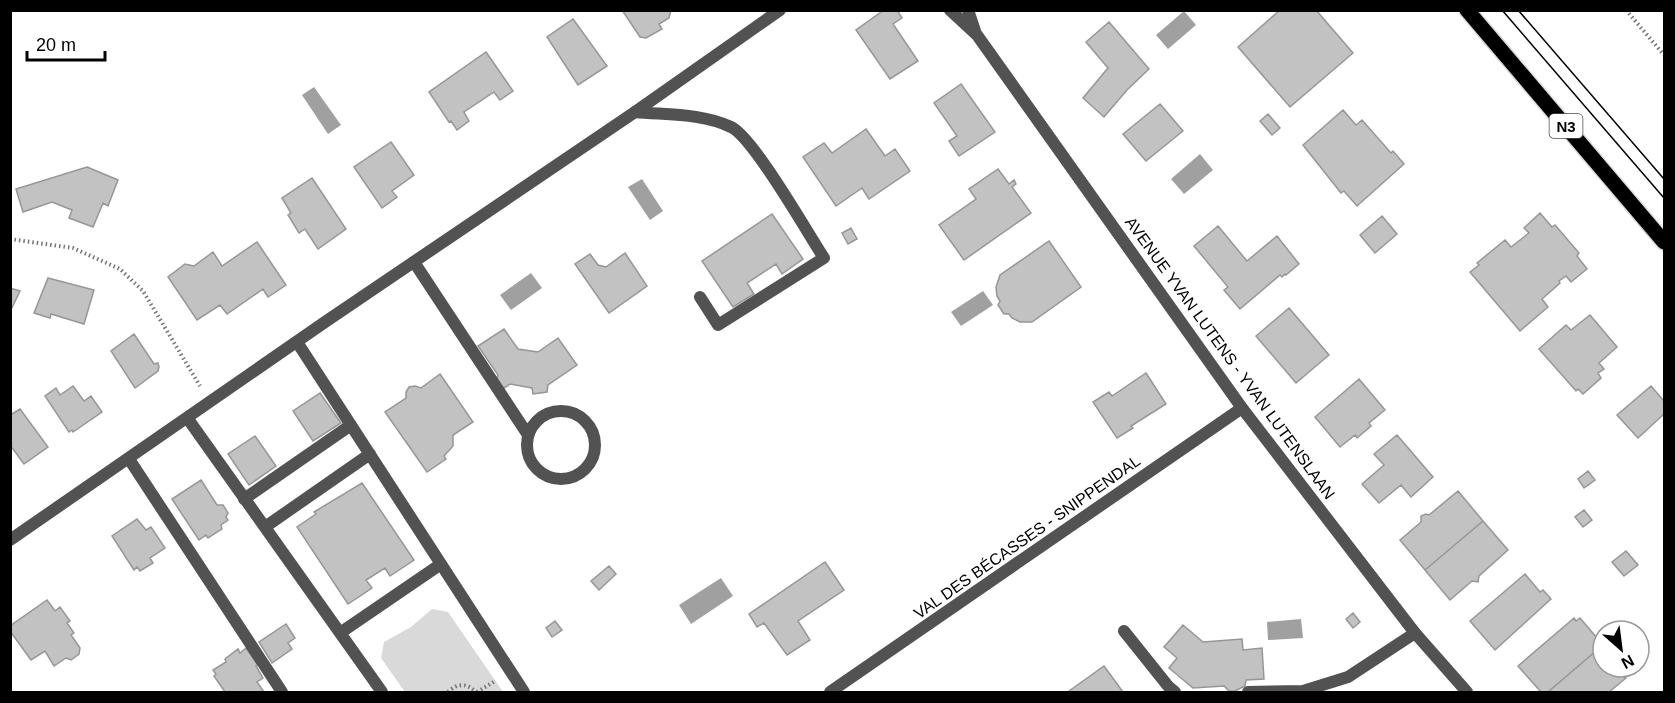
<svg xmlns="http://www.w3.org/2000/svg" width="1675" height="703" viewBox="0 0 1675 703" font-family="Helvetica,sans-serif">
	<style>
		.green { fill: #d9d9d9 }
		.water { fill: #a0a0a0 }
		.building { fill: #c2c2c2; stroke: #969696; stroke-width: 1.5 }
		.lines { fill: none; stroke-linecap: round; stroke-linejoin: round }
		.primary-casing { stroke: #dbdbdb; stroke-width: 18 }
		.path { stroke: #747474; stroke-width: 4; stroke-dasharray: 1.5 3; stroke-linecap: butt }
		.service { stroke: #525252; stroke-width: 12 }
		.minor { stroke: #525252; stroke-width: 12 }
		.primary { stroke: #000; stroke-width: 15 }
		.tram { stroke: #000; stroke-width: 1.5 }
		.labels { text-anchor: middle; dominant-baseline: central; stroke-width: 4.5; stroke-linejoin: round; paint-order: stroke }
		.shield { fill: #fff; stroke: #4c4c4c; stroke-width: 1.5 }
		.shield-label { font-size: 15px; font-weight: bold; fill: #000 }
		.street-label { font-size: 16px; fill: #000; stroke: #fff }
	</style>
	<rect width="100%" height="100%" fill="#fff"/>
	<path class="green" d="M432 609 448 612 503 692H405L381 658 384 642 411 627Z"/>
	<path class="water" d="M1184 11 1196 25 1168 49 1156 35Z
		M314 87 341 125 328 134 302 95Z
		M1200 154 1213 170 1184 194 1171 179Z
		M642 179 663 211 650 220 628 187Z
		M531 273 542 288 511 310 500 295Z
		M983 291 993 305 961 326 951 312Z
		M721 578 733 596 691 624 679 605Z
		M1301 619 1303 638 1268 640 1267 622Z"/>
	<path class="building" d="M622 10H671L669 18 659 24 662 29 646 38 640 37Z
		M884 10H897L902 18 893 24 918 61 890 79 856 30Z
		M1280 10H1316L1353 53 1290 107 1238 47Z
		M573 19 607 66 578 85 547 37Z
		M1109 22 1149 69 1127 90 1104 117 1083 98 1108 68 1086 42Z
		M486 52 513 91 500 100 494 92 464 112 469 121 457 130 451 121 449 122 429 92Z
		M961 84 995 132 959 156 949 141 957 136 934 103Z
		M1160 104 1183 131 1146 161 1123 134Z
		M1343 110 1356 125 1362 120 1391 153 1393 151 1404 164 1357 206 1344 191 1341 193 1303 145Z
		M1268 114 1280 128 1272 135 1260 121Z
		M866 129 885 156 895 149 910 171 869 199 862 188 836 206 803 157 824 143 832 153Z
		M391 142 414 175 392 191 397 197 382 208 354 167Z
		M87 167 118 180 108 206 103 203 93 227 69 218 72 210 52 202 23 212 16 189Z
		M998 169 1009 184 1014 180 1016 184 1012 187 1031 213 964 260 939 225 976 199 969 189Z
		M312 178 346 229 318 249 305 229 299 233 288 215 291 213 282 198Z
		M1540 213 1552 227 1555 225 1579 253 1577 256 1587 269 1571 282 1566 276 1559 281 1560 283 1542 299 1548 307 1520 331 1470 272 1479 265 1477 263 1505 240 1511 247 1529 233 1524 228Z
		M772 214 803 259 782 274 776 264 747 283 754 294 733 307 702 261Z
		M1382 216 1397 234 1375 253 1360 235Z
		M1218 226 1247 261 1277 236 1299 264 1286 275 1285 274 1282 277 1280 275 1240 309 1224 290 1228 287 1194 246Z
		M851 228 857 239 848 244 842 233Z
		M1049 241 1081 287 1032 322H1020L1012 318 1009 314H1004L998 305 1000 301 997 296 996 287 1000 275Z
		M257 242 286 285 268 297 263 289 227 314 220 305 197 320 168 277 185 264 194 266 213 252 222 266Z
		M625 253 647 286 609 313 575 264 590 254 598 265 606 267Z
		M48 278 94 290 84 324 51 314 50 318 34 313Z
		M10 288 20 291 10 312Z
		M1289 308 1329 355 1296 383 1256 336Z
		M1590 315 1617 347 1599 363 1604 369 1598 373 1601 378 1583 394 1578 389 1576 391 1539 349 1566 325 1571 330Z
		M504 329 518 349 538 352 558 338 577 365 548 385 547 392 533 394 532 388 510 384 504 388 495 382 498 375 478 346Z
		M134 334 154 364 158 363 159 367 158 371 135 388 111 351Z
		M1146 373 1166 404 1131 426 1133 428 1117 438 1093 402 1109 392 1112 396Z
		M440 374 473 422 453 435V446L444 456 446 459 427 472 385 412 406 398V392L409 387 415 386 421 388Z
		M1359 379 1385 410 1369 423 1371 426 1357 438 1355 435 1340 447 1315 417Z
		M73 386 84 401 91 396 102 412 73 432 72 430 69 432 45 396 56 388 60 395Z
		M1651 386 1664 401V414L1638 438 1617 415Z
		M320 393 341 423 313 441 293 411Z
		M20 409 48 447 24 464 10 445V411L12 414Z
		M1397 435 1433 477 1411 497 1401 485 1379 503 1362 484 1384 465 1374 454Z
		M255 436 276 466 249 485 228 454Z
		M1588 471 1595 480 1584 488 1578 479Z
		M201 480 217 505H223L228 513 226 517 228 520 221 525 222 529 208 538 206 535 199 540 172 499Z
		M362 483 414 560 390 576 385 568 366 580 372 588 348 604 297 527 316 514 314 512Z
		M1458 491 1483 521 1425 570 1400 540 1421 522V516L1426 514 1429 515Z
		M1584 510 1592 520 1583 527 1575 517Z
		M137 519 146 530 151 527 165 548 150 558 153 563 140 571 137 567 134 570 112 536Z
		M1483 521 1508 550 1479 576 1478 582 1472 581 1450 600 1425 570Z
		M1626 551 1638 565 1624 576 1612 562Z
		M825 562 844 590 798 621 810 640 787 655 764 623 757 627 749 614Z
		M609 566 616 574 599 590 591 581Z
		M1525 574 1540 592 1543 590 1551 599 1495 650 1470 621Z
		M47 600 55 611 60 607 70 621 67 623 74 633 71 635 80 648 79 654 71 660 66 658 54 666 45 651 31 660 10 631V626Z
		M1353 613 1360 622 1353 628 1346 619Z
		M1574 618 1576 621 1580 618 1603 645 1548 692H1541L1518 666Z
		M555 621 562 630 552 637 546 628Z
		M286 624 295 638 288 643 292 649 272 663 259 642Z
		M1183 625 1203 642 1242 639 1243 650 1262 648 1264 679 1246 680 1245 686 1235 691H1229L1224 686 1193 688 1169 668 1177 658 1164 647Z
		M1603 645V667H1622L1626 672 1623 675 1626 678 1609 692H1548Z
		M246 648 258 665 256 666 263 678 257 682 264 692H225L214 676 216 674 213 670 226 662 225 659 238 649 240 653Z
		M1104 666 1123 692H1070L1069 691Z"/>
	<g class="lines">
		<g class="primary-casing">
			<path id="primary" d="M1467 10 1664 242"/>
		</g>
		<path class="path" d="M1626 10 1664 55
			M10 239 73 248 120 269 143 291 200 386
			M448 692C457 683 467 683 476 692
			M477 692 495 681"/>
		<path class="service" d="M635 112C666 115 702 113 731 127 753 137 807 232 824 258L718 325 700 297
			M414 262 528 435
			M297 342 524 692
			M527 445a34 34 0 1 1 68 0a34 34 0 1 1-68 0Z
			M188 419 382 692
			M129 459 282 692
			M244 499 351 425
			M265 527 370 454
			M1124 631 1168 686 1175 692
			M340 633 441 564
			M1248 692 1303 691 1348 677 1415 633"/>
		<path class="minor" d="M950 10 977 35 1242 408 1415 633 1467 692
			M968 10 975 31
			M10 540 325 322 635 112 780 10
			M830 692 1242 408"/>
		<use href="#primary" class="primary"/>
		<path class="tram" d="M1502 10 1664 198
			M1518 10 1664 179"/>
	</g>
	<g class="labels">
		<rect class="shield" x="1549.5" y="114" width="33" height="24" rx="4.5"/>
		<g class="shield-label">
			<text x="1566" y="126">N3</text>
		</g>
		<g class="street-label">
			<text transform="translate(1230 358) rotate(54)">AVENUE YVAN LUTENS - YVAN LUTENSLAAN</text>
			<text transform="translate(1027 537) rotate(-35)">VAL DES BÉCASSES - SNIPPENDAL</text>
		</g>
	</g>
	<rect width="1675" height="703" fill="none" stroke="#000000" stroke-width="24"/>
	<g transform="translate(1621 649) rotate(152)"><circle r="28" fill="#ffffff" stroke="#999999" stroke-width="1.5"/>
	<path d="M0-4.5L10 22L0 15L-10 22Z" fill="#000000"/>
	<text y="-9" font-size="16" font-weight="bold" text-anchor="middle" fill="#000000">N</text>
	</g>
	<path d="M27 51v9h78v-9" fill="none" stroke="#000000" stroke-width="3"/>
	<text x="36" y="51" font-size="18" fill="#000000" stroke="#ffffff" stroke-width="4.5" paint-order="stroke">20 m</text>
</svg>
